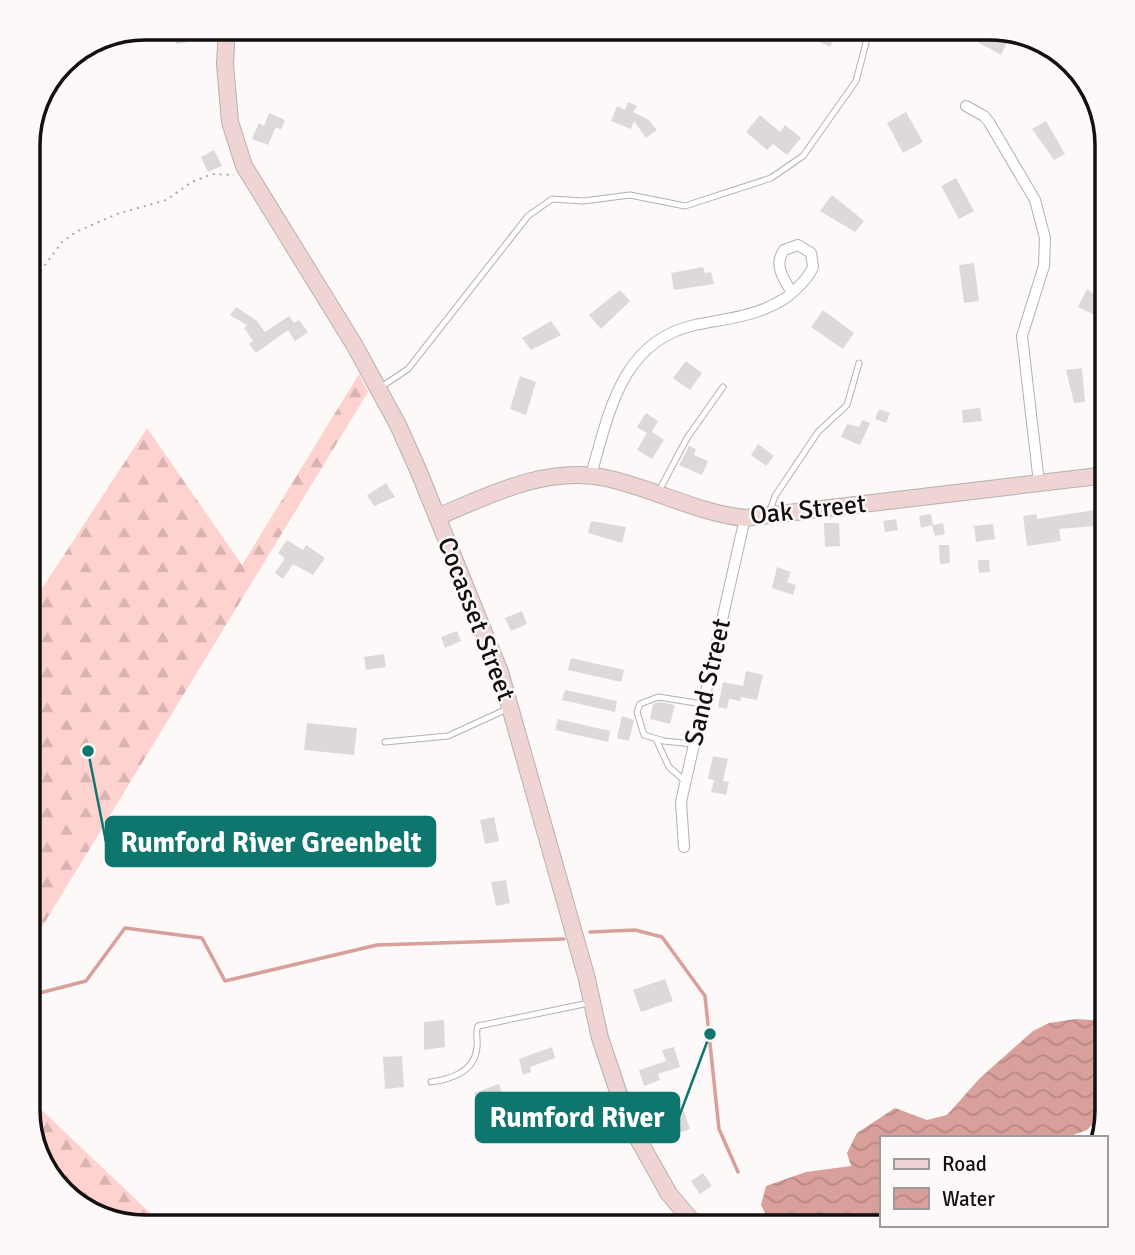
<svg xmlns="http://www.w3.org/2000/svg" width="1135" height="1255" viewBox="0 0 1135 1255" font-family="Signika,sans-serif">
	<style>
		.forest { fill: url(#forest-firs) }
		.water { fill: url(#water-waves) }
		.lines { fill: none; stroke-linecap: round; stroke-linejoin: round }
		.stream { stroke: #d89f9b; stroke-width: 3.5 }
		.building { fill: #ddd9d9 }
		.lane-casing { stroke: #b4b1b0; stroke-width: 7 }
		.street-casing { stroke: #b4b1b0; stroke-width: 12 }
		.secondary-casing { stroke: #b4b1b0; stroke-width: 18 }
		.path { stroke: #aaa8a7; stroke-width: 2; stroke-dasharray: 2 5; stroke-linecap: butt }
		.lane { stroke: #fff; stroke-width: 5 }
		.street { stroke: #fff; stroke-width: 10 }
		.secondary { stroke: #f0d4d4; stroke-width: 16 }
		.labels { text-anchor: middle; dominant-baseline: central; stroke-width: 5; stroke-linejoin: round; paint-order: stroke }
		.street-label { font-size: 26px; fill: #121010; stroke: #fcf9f8 }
		.rim { fill: none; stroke: #121010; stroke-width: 3.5 }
		.leader { fill: none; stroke: #0f766e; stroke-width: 2.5 }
		.callout-dot { fill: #0f766e; stroke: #fcf9f8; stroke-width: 2.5 }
		.callout { fill: #0f766e; stroke: #0f766e; stroke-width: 2.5 }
		.callout-label { font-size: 28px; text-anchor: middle; font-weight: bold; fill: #fff }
	</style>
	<defs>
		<pattern id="forest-firs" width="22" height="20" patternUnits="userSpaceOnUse" patternTransform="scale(1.75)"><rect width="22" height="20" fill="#fed2cf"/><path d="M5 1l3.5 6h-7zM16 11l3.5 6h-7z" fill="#d9b3b1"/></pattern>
		<pattern id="water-waves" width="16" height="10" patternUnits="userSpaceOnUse" patternTransform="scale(1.75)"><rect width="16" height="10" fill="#d89f9b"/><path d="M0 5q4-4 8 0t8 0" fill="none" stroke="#b88884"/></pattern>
	</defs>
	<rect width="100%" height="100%" fill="#fcf9f8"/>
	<path class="forest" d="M359 374 368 392 28 950V610L147 428 242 565Z
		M28 1097 165 1227H145L94 1215 53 1181 28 1110Z"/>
	<path class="water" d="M1076 1019 1107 1021V1110L1087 1130 1065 1138H881V1225H995L773 1227 771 1225 761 1205 766 1186 806 1172 851 1166 847 1153 857 1133 895 1108 927 1120 947 1115 980 1078 1033 1031 1049 1023Z"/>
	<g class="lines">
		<path class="stream" d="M590 932 635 930 662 937 705 996 719 1129 738 1172
			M28 996 86 981 125 928 202 938 225 981 377 945 564 939"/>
	</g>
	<path class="building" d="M148 28H186L188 42 176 44 174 35 150 39Z
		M814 28H839L830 47 810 37Z
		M970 28H982L1008 40 1001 55 967 36Z
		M628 102 637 106 633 112 649 120 657 130 646 138 634 121 631 129 611 121 617 106 625 110Z
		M906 112 923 142 903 153 887 123Z
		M269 113 285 120 281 130 276 127 268 145 252 139 259 123 264 126Z
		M760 115 780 132 785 125 801 138 787 155 773 144 767 150 746 132Z
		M1046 121 1065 154 1054 160 1032 129Z
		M214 150 222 166 208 172 201 157Z
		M956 178 974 211 959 219 941 186Z
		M832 195 864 221 855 232 820 211Z
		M974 263 979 301 964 303 959 265Z
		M703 267 705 273 711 272 714 284 674 290 671 273Z
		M1087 289 1107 304V321L1078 307Z
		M620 290 630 301 601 329 589 315Z
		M236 307 257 321 265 332 289 316 294 323 299 320 308 332 295 341 288 330 256 353 249 344 253 341 244 328 247 325 230 315Z
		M823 310 854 333 843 349 811 327Z
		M551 321 561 335 531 350 522 338Z
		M686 361 702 373 690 390 673 378Z
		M1082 368 1085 402 1074 403 1066 370Z
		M520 376 536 382 526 415 510 409Z
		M980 408 982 421 963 423 962 410Z
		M879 409 890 413 886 423 875 419Z
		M646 413 658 421 652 432 664 440 652 459 637 450 647 433 637 427Z
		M862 420 870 423 860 445 841 437 847 424 859 427Z
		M758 444 774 456 766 466 751 455Z
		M689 446 696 449 694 455 708 461 702 475 679 465Z
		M386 483 395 497 374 506 367 495Z
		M1107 508V525L1059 529 1061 541 1027 546 1023 516 1037 514V519Z
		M931 514 933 525 943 523 945 534 935 536 932 525 921 528 919 516Z
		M896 519 898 530 885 532 883 521Z
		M591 521 626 527 622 543 588 533Z
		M824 523H839L840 546 825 547Z
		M993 524 995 539 976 542 974 526Z
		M287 540 303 550 306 545 325 558 313 575 293 564 283 579 275 573 285 558 278 553Z
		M939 545H949L950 563 940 564Z
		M978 560H989L990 572 979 573Z
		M777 567 791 572 787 582 796 585 793 595 772 588Z
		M522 611 527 624 511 631 505 618Z
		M457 631 461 641 445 648 441 637Z
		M384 654 386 667 366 670 364 657Z
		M571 658 624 670 621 682 568 670Z
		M746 671 763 675 757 700 741 697 740 701 729 699 727 709 718 707 723 682 743 686Z
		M565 690 617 701 615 712 562 700Z
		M659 702 675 705 670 724 650 719 653 704Z
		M622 716 634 720 629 741 617 738Z
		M558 719 610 731 608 742 555 730Z
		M307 723 357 728 354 755 304 750Z
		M713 756 728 759 723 781 729 782 726 795 711 792 714 780 708 779Z
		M494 817 499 841 485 844 480 820Z
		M506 880 510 903 496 906 491 882Z
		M665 979 673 1001 641 1012 633 990Z
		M444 1020 445 1047 424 1050V1022Z
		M552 1047 555 1058 530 1067 531 1072 523 1075 519 1059Z
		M674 1047 680 1067 658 1074 660 1080 644 1086 639 1070 666 1061 662 1050Z
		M402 1056 404 1087 385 1089 383 1057Z
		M499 1084 503 1096 478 1104 474 1093Z
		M682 1106 690 1129 662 1139 655 1120Z
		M703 1173 712 1186 700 1194 691 1181Z"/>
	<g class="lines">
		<g class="lane-casing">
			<path id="lane" d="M381 387 408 369 528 216 552 199 583 201 630 195 685 206 771 178 803 156 856 81 867 39
				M659 491 687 438 723 387
				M769 513 775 496 818 432 847 405 859 363
				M656 739 669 767 685 781
				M385 742 448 736 507 709
				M693 744 664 741 644 735 637 712 640 704 658 697 703 704
				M431 1082C451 1079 475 1072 477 1047 478 1039 475 1032 478 1026L589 1003"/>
		</g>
		<g class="street-casing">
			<path id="street" d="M966 106 984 116 989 122 1035 200 1045 238 1044 266 1022 336 1039 483
				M591 475C609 413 621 341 695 325 729 318 757 317 787 297 797 289 808 279 813 267L811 253 798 245 784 250C773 265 784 279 792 293
				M684 847 681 802 745 518"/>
		</g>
		<g class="secondary-casing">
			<path id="secondary" d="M227 28 225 64 230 122 244 166 355 346 398 425 419 472 500 672 587 979 600 1038 628 1121 669 1194 697 1227
				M437 517C490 495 547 465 606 478 653 488 697 513 745 518L1107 475"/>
		</g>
		<path class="path" d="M28 288 62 242 76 232 117 214 166 200 192 182 212 174 234 175"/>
		<use href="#lane" class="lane"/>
		<use href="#street" class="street"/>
		<use href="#secondary" class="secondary"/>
	</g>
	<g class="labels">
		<g class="street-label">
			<text transform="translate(808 510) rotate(-6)">Oak Street</text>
			<text transform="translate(476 619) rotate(69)">Cocasset Street</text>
			<text transform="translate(708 682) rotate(-77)">Sand Street</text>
		</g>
	</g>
	<path d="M0 0H1135V1255H0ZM145 40H990A105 105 0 0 1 1095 145V1110A105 105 0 0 1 990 1215H145A105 105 0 0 1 40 1110V145A105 105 0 0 1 145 40Z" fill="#fcf9f8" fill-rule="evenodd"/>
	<path class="rim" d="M145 40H990A105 105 0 0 1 1095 145V1110A105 105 0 0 1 990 1215H145A105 105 0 0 1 40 1110V145A105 105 0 0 1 145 40Z"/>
	<path class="leader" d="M88 751L106 842M710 1034L679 1117"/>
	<g class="callout-dot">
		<circle cx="88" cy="751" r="7"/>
		<circle cx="710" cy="1034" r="7"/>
	</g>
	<g class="callout">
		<rect x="106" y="817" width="329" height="49" rx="7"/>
		<rect x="476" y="1093" width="203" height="49" rx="7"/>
	</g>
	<g class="callout-label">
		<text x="271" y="852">Rumford River Greenbelt</text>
		<text x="577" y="1127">Rumford River</text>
	</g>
	<rect x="880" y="1136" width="228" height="91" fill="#fcf9f8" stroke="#9e9c9b" stroke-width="2"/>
	<rect x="894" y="1159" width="35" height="10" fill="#f0d4d4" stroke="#9e9c9b" stroke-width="2"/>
	<text x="942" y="1171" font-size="21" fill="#121010">Road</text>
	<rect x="894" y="1188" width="35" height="21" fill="url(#water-waves)" stroke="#9e9c9b" stroke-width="2"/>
	<text x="942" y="1206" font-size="21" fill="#121010">Water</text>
</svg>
